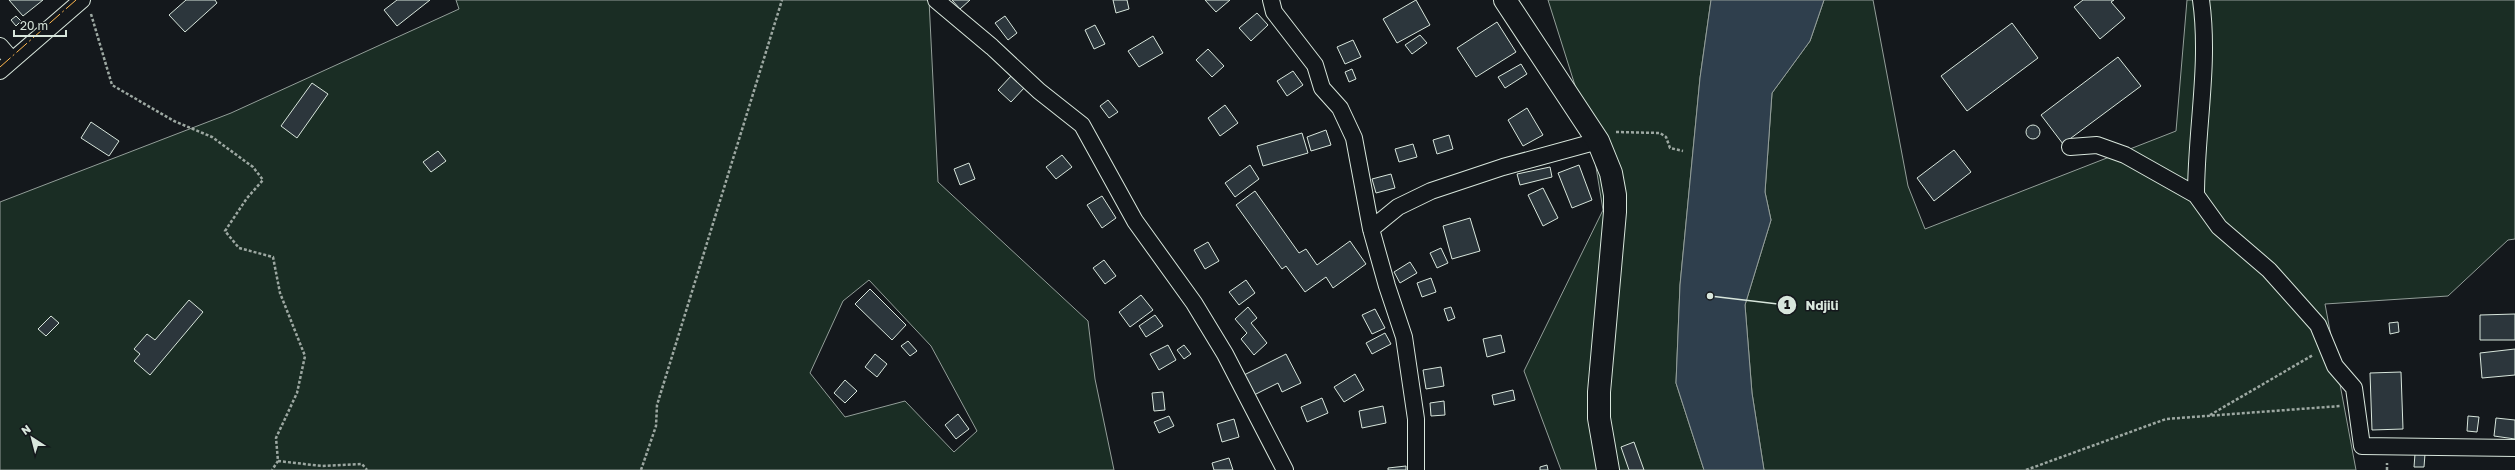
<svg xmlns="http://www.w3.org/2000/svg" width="2515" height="470" viewBox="0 0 2515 470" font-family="'Golos Text',sans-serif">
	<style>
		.green { fill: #1a2d24; stroke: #939e99; fill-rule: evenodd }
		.water { fill: #2f3f4d; stroke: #939e99 }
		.building { fill: #2c363c; stroke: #d8e6dc }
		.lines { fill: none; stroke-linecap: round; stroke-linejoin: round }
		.street-casing { stroke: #d8e6dc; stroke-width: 18 }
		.secondary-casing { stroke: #d8e6dc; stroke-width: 24 }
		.path { stroke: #9da8a2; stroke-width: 2.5; stroke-dasharray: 3 2; stroke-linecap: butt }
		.street { stroke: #14181c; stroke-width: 16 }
		.secondary { stroke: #14181c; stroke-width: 22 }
		.power { stroke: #ffb74d; stroke-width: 1; stroke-dasharray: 14 3 2 3; stroke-linecap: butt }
		.leader { fill: none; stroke: #d8e6dc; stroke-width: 1.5 }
		.callout-dot { fill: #d8e6dc; stroke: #14181c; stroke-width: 1.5 }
		.mark-label { font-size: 12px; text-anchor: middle; font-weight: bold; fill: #111 }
		.callout-label { font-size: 13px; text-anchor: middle; font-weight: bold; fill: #d8e6dc; stroke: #14181c; stroke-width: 3; stroke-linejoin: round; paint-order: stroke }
	</style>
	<rect width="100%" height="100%" fill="#14181c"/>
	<path class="green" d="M456 0H929L938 182 1088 321 1095 379 1114 470H0V202L231 113 459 9ZM869 280 931 346 977 431 954 452 905 401 845 417 810 373 843 301Z
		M1548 0H1711L1700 78 1680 285 1676 383 1704 470H1561L1524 371 1603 210 1591 136Z
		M1824 0H1873L1908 186 1925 229 2176 131 2187 0H2515V239L2508 240 2448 296 2325 304 2356 470H1764L1752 393 1745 305 1771 220 1765 192 1772 93 1810 41Z"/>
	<path class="water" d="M1711 0H1824L1810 41 1772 93 1765 192 1771 220 1745 305 1752 393 1764 470H1704L1676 383 1680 285 1700 78Z"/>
	<path class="building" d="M9 0H43L23 16Z
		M186 0H215L217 3 185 32 169 15Z
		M397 0H430L397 26 384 10Z
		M952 0H970L960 9Z
		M1113 0H1127L1129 9 1116 13Z
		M1205 0H1230L1216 12Z
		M1416 0 1430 25 1397 43 1383 19Z
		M2083 0H2114L2111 2 2125 18 2100 39 2074 7Z
		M1257 13 1268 25 1251 41 1239 28Z
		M16 16 21 21 16 26 11 20Z
		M1005 16 1017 33 1008 40 995 23Z
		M1497 22 1516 52 1476 77 1457 48Z
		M2012 23 2038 58 1967 111 1941 76Z
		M1095 25 1105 44 1094 49 1085 30Z
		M1420 35 1427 43 1412 54 1405 45Z
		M1153 36 1163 53 1139 67 1128 51Z
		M1353 40 1361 57 1345 64 1337 47Z
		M1208 49 1224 66 1212 77 1196 60Z
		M2118 57 2141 86 2063 144 2041 115Z
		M1521 64 1527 74 1505 88 1498 77Z
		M1352 69 1356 79 1349 82 1345 72Z
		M1293 71 1303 85 1287 96 1277 81Z
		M1012 75 1025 87 1011 102 998 90Z
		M312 83 328 94 297 138 281 126Z
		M1108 100 1118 112 1109 118 1100 106Z
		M1225 105 1238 123 1220 136 1208 118Z
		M1527 108 1543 135 1523 146 1508 120Z
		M91 122 119 141 109 156 81 138Z
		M2026 132a7 7 0 1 1 14 0a7 7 0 1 1-14 0Z
		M1326 130 1331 145 1311 151 1307 137Z
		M1302 133 1308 153 1263 166 1257 146Z
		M1449 135 1453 149 1437 154 1433 140Z
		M1413 144 1417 157 1399 162 1395 149Z
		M1954 150 1971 172 1934 201 1917 178Z
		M438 151 446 161 431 172 423 162Z
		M1062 155 1072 167 1056 179 1046 167Z
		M969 163 975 179 960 185 954 169Z
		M1250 165 1259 179 1235 197 1225 183Z
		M1579 165 1592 200 1572 208 1558 173Z
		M1550 167 1552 177 1520 185 1517 174Z
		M1391 174 1395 188 1376 193 1372 179Z
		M1543 188 1558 218 1543 226 1528 195Z
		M1255 191 1299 253 1306 249 1317 265 1350 241 1366 264 1333 288 1326 277 1305 292 1286 266 1282 269 1236 205Z
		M1102 196 1116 218 1102 228 1087 205Z
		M1470 218 1480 251 1452 259 1443 226Z
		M1208 242 1219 261 1205 269 1194 250Z
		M1441 248 1448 263 1437 268 1430 253Z
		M1104 260 1116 276 1105 284 1093 268Z
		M1410 262 1417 273 1400 283 1394 272Z
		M1431 278 1436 292 1422 297 1417 283Z
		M1246 280 1255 293 1239 305 1229 292Z
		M870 289 906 325 892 340 855 304Z
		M1141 295 1153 310 1130 327 1119 312Z
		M189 300 203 312 150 375 134 361 140 354 134 349 147 334 155 340Z
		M1248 307 1257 318 1251 323 1267 343 1254 355 1241 339 1247 333 1235 319Z
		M1451 307 1455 318 1448 321 1444 309Z
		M1375 309 1385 328 1372 334 1362 315Z
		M2515 314V340H2480V315Z
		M1155 315 1163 326 1146 337 1139 326Z
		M51 316 59 323 46 336 38 329Z
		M2398 322 2399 332 2390 334 2389 323Z
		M1385 333 1391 344 1372 354 1366 343Z
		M1501 335 1505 352 1487 357 1483 339Z
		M908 341 917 351 910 356 901 346Z
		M1168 345 1176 360 1159 370 1150 354Z
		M1184 345 1191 354 1184 359 1177 350Z
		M2515 349V375L2482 378 2480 353Z
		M875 354 887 364 877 377 865 367Z
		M1286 354 1301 383 1282 392 1278 383 1254 395 1244 375Z
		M1441 367 1444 386 1426 389 1423 370Z
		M2401 372 2403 429 2372 430 2370 373Z
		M1355 374 1364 390 1344 402 1334 387Z
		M845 380 857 391 845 403 834 393Z
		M1513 390 1515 400 1494 405 1492 395Z
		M1163 392 1165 410 1154 411 1152 393Z
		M1322 398 1328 413 1307 422 1301 407Z
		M1444 401 1445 415 1431 416 1430 403Z
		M1383 406 1386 423 1362 428 1359 411Z
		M958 414 969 429 956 439 945 425Z
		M1169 416 1174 426 1159 433 1154 422Z
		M2468 416 2479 417 2477 432 2467 431Z
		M2496 418 2515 420V439L2494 436Z
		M1234 419 1239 437 1222 442 1217 424Z
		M1634 442 1644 470H1629L1621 447Z
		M2415 454H2425L2424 467H2414Z
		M1229 458 1233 470H1214L1212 463Z
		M1547 465 1548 470H1540V467Z
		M1406 466V470H1388V468Z"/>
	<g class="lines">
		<g class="street-casing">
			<path id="street" d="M936 0 992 47 1039 91 1082 125 1135 221 1194 303 1225 354 1285 470
				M1271 0 1274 12 1315 65 1322 88 1340 108 1354 138 1371 229 1387 286 1404 337 1416 419V470
				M0 46 12 60
				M0 71 82 0
				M2070 147 2097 145 2125 155 2196 195 2219 227 2269 270 2318 325 2335 366 2354 388 2362 446 2515 448
				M2196 195C2196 130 2210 64 2201 0
				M1371 229 1398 207 1431 191 1503 167 1598 141"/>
		</g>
		<g class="secondary-casing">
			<path id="secondary" d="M1505 0 1598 141 1611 173 1615 195V212L1599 392V418L1608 470"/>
		</g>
		<path class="path" d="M91 14 112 85 174 121 212 137 253 167 263 180 247 198 225 231 239 248 273 257 280 293 305 356 297 393 276 438 278 461 272 470
			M1616 132 1660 133 1666 137 1670 148 1683 151
			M2210 415 2313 355
			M278 461 322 466 362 464 367 470
			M641 470 656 426 657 405 782 0
			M2026 470 2166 419 2340 406
			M2387 470V463"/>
		<use href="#street" class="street"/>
		<use href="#secondary" class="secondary"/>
		<path class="power" d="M0 67 76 0"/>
	</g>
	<path class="leader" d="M1710 296L1787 305"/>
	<g class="callout-dot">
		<circle cx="1710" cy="296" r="4"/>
		<circle cx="1787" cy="305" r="10"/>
	</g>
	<g class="mark-label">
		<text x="1787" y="309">1</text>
	</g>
	<g class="callout-label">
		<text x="1822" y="310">Ndjili</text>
	</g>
	<g transform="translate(32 438) rotate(324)" stroke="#14181c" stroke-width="3" paint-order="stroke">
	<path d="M0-3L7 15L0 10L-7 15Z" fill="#d8e6dc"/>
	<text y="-6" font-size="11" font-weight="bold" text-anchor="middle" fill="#d8e6dc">N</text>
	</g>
	<path d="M14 30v6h52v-6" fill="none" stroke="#d8e6dc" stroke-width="2"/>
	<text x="20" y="30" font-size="12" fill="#d8e6dc" stroke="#14181c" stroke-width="3" paint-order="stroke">20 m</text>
</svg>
